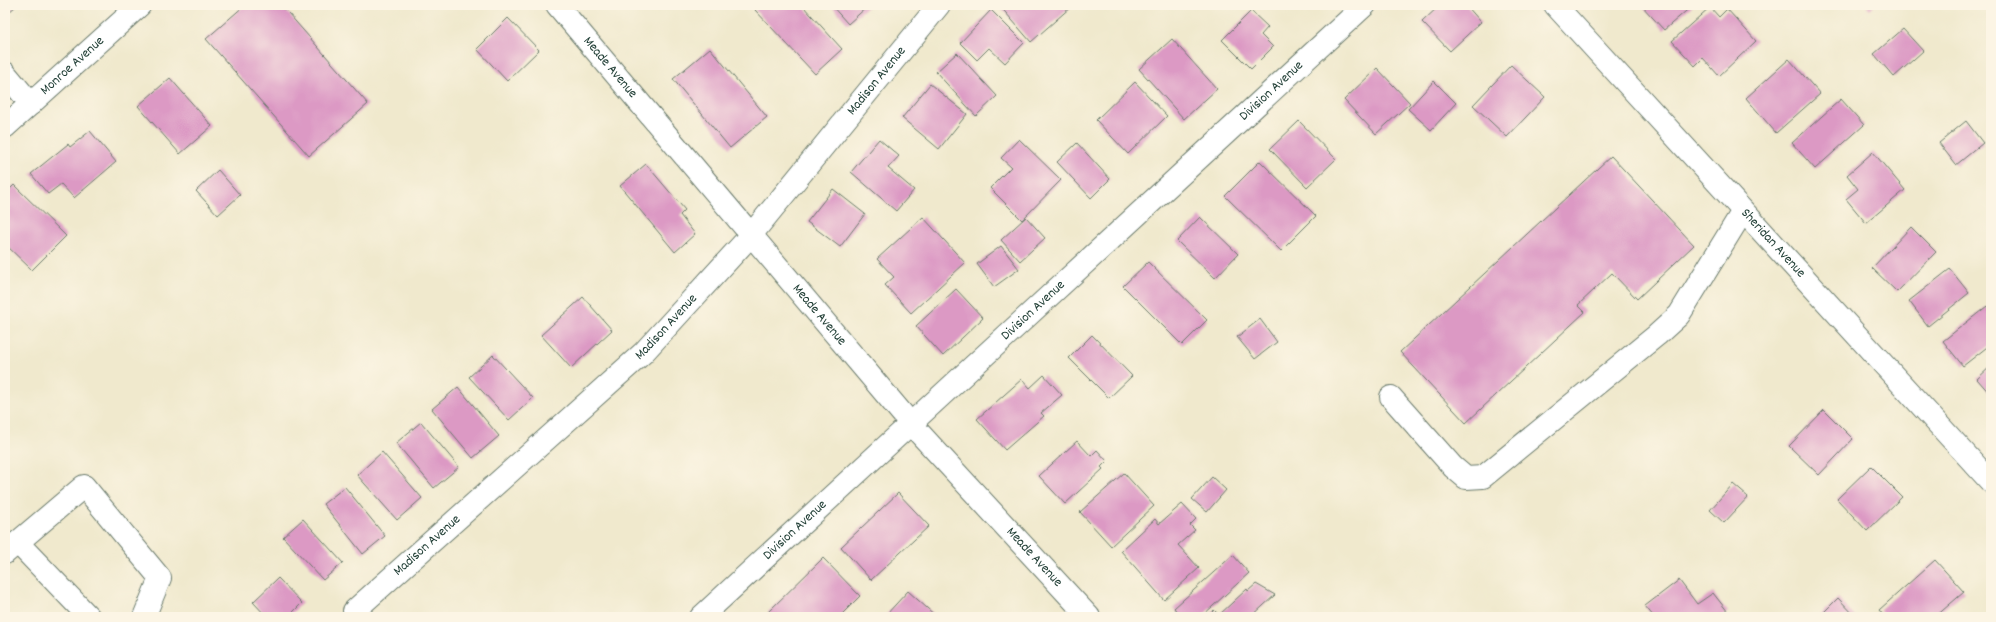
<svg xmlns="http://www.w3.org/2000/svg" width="1996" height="622" viewBox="0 0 1996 622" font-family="Dekko,sans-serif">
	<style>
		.building { fill: #dc99c4 }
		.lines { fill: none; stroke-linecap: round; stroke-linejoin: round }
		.minor-casing { stroke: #68796a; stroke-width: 24 }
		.minor { stroke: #fff; stroke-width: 22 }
		.labels { text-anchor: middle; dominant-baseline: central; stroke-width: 4; stroke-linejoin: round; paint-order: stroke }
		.street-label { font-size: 14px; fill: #1f3d34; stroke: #fcf5e5 }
	</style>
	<rect width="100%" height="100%" fill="#fcf5e5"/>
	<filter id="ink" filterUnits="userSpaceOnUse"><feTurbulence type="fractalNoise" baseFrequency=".025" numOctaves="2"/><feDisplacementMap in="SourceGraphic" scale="8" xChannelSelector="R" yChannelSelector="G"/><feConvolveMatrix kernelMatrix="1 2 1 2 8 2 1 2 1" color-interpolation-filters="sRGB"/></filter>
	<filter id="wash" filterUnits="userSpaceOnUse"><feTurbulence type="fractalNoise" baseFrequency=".012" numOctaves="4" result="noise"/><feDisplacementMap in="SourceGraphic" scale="16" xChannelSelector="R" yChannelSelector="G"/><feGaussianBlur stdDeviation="0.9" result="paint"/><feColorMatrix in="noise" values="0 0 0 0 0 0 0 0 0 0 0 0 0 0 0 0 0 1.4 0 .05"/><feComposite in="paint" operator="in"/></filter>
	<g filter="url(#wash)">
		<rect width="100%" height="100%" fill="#f0e9cd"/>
		<g id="blocks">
			<path class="building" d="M5 5H17L7 14 5 11Z
				M245 5H281L368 104 309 156 206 39Z
				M760 5H802L842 49 815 74 755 10Z
				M831 5H869L848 24Z
				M999 5H1071L1072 6 1031 42Z
				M1440 5H1466L1481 22 1450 51 1422 22Z
				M1641 5H1693L1664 30Z
				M1866 5H1874L1870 9Z
				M1710 7 1719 17 1727 9 1756 41 1719 76 1703 58 1695 66 1672 41Z
				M991 10 1024 43 1005 63 989 48 977 60 960 43Z
				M1251 11 1268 27 1261 35 1273 47 1251 69 1222 40Z
				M508 18 539 50 507 81 477 49Z
				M1903 29 1923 51 1894 77 1874 54Z
				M1172 39 1217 89 1184 119 1139 69Z
				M710 48 767 117 730 148 673 79Z
				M957 53 997 96 976 116 936 72Z
				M1789 59 1820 94 1776 133 1746 98Z
				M1511 65 1545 97 1507 137 1473 105Z
				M1377 68 1410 103 1376 134 1344 100Z
				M170 78 212 126 180 154 138 106Z
				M1434 81 1456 103 1431 130 1408 109Z
				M1135 82 1167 116 1128 154 1096 120Z
				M930 84 967 114 939 149 902 118Z
				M1841 99 1864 125 1815 169 1792 143Z
				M1299 121 1336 159 1307 187 1270 149Z
				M1966 121 1983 143 1956 165 1939 143Z
				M90 131 116 162 74 198 61 184 48 194 31 174 68 144 70 147Z
				M879 139 899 156 888 168 914 190 896 211 851 172Z
				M1019 139 1061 180 1022 220 990 188 1011 167 1001 158Z
				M1077 143 1110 179 1091 198 1057 162Z
				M1873 152 1905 190 1866 223 1846 199 1858 189 1847 175Z
				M1611 156 1694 245 1637 299 1612 273 1578 305 1585 312 1466 423 1400 352Z
				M1260 161 1316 216 1281 251 1225 196Z
				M646 164 685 210 680 215 695 234 675 252 620 186Z
				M218 170 240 195 218 215 196 191Z
				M14 185 66 236 32 270 5 244V194Z
				M833 189 865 214 840 247 807 222Z
				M923 217 965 263 911 313 885 285 894 277 877 259Z
				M1026 217 1045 238 1020 261 1001 240Z
				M1200 217 1238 254 1215 278 1177 241Z
				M1911 227 1936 252 1897 292 1872 268Z
				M1001 246 1019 269 994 287 977 264Z
				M1148 262 1207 320 1182 345 1123 286Z
				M1950 269 1969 293 1928 326 1909 301Z
				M956 289 983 318 943 356 916 326Z
				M583 297 612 330 571 368 541 335Z
				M1987 306 1991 311V344L1963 366 1943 341Z
				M1260 319 1277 342 1255 359 1237 337Z
				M1092 335 1132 376 1109 398 1069 358Z
				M493 355 533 398 509 420 469 377Z
				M1991 366V395L1977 379Z
				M1044 375 1062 395 1041 413 1044 416 1005 450 977 419 1022 379 1030 388Z
				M458 387 499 436 473 458 432 409Z
				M1824 410 1853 439 1819 475 1789 446Z
				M421 422 459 467 434 488 396 443Z
				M1077 441 1091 456 1097 450 1107 461 1101 467 1103 469 1065 504 1039 476Z
				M382 452 422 498 397 520 357 475Z
				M1871 466 1902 497 1867 531 1837 499Z
				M1124 473 1154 506 1111 546 1080 512Z
				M1212 477 1226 490 1207 512 1192 499Z
				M1733 484 1748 497 1724 523 1710 510Z
				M345 487 385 536 363 554 323 504Z
				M898 493 929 526 871 580 841 547Z
				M1182 504 1196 519 1190 525 1195 530 1178 545 1199 568 1164 600 1121 551 1155 519 1159 524Z
				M303 519 343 563 323 580 283 537Z
				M1233 555 1249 573 1201 617H1181L1174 608Z
				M823 558 860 596 839 617H772L768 612Z
				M1935 560 1964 592 1935 617H1885L1879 610Z
				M278 578 302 603 288 617H267L253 602Z
				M1679 580 1697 604 1713 593 1728 612 1721 617H1654L1645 606Z
				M1256 584 1275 595 1251 617H1207L1214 610 1219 615 1247 589 1248 591Z
				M908 591 937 617H884Z
				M1838 598 1856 617H1819Z"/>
		</g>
	</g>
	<g filter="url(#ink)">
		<use href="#blocks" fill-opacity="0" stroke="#68796a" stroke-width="1"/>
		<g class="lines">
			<g class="minor-casing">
				<g id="minor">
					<path id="s1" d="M557 5 911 424 1089 617"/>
					<path id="s2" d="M1555 5 1991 482"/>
					<path d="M5 73 31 104"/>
					<path id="s3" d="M5 127 140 5"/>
					<path d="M1391 397 1453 467 1466 478 1483 477 1657 335 1679 315 1743 211"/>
					<path d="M18 543 89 617"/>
					<path d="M5 553 84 486 160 578 144 617"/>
					<path id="s4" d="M359 617 354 611 643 353 751 235 939 5"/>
					<path id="s5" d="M701 617 1365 5"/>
				</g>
			</g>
			<use href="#minor" class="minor"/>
		</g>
	</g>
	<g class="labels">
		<g class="street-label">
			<text stroke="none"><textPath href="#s3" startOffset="91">Monroe Avenue</textPath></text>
			<text stroke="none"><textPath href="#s1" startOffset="82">Meade Avenue</textPath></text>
			<text stroke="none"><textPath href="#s4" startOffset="754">Madison Avenue</textPath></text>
			<text stroke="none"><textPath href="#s5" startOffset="776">Division Avenue</textPath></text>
			<text stroke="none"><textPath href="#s2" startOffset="323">Sheridan Avenue</textPath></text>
			<text stroke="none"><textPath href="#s5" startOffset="452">Division Avenue</textPath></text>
			<text stroke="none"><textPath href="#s1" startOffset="406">Meade Avenue</textPath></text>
			<text stroke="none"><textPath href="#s4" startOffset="430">Madison Avenue</textPath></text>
			<text stroke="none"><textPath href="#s5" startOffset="128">Division Avenue</textPath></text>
			<text stroke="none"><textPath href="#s4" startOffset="106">Madison Avenue</textPath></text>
			<text stroke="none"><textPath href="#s1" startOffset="730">Meade Avenue</textPath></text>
		</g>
	</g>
	<rect width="1996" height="622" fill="none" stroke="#fcf5e5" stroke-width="20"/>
</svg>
